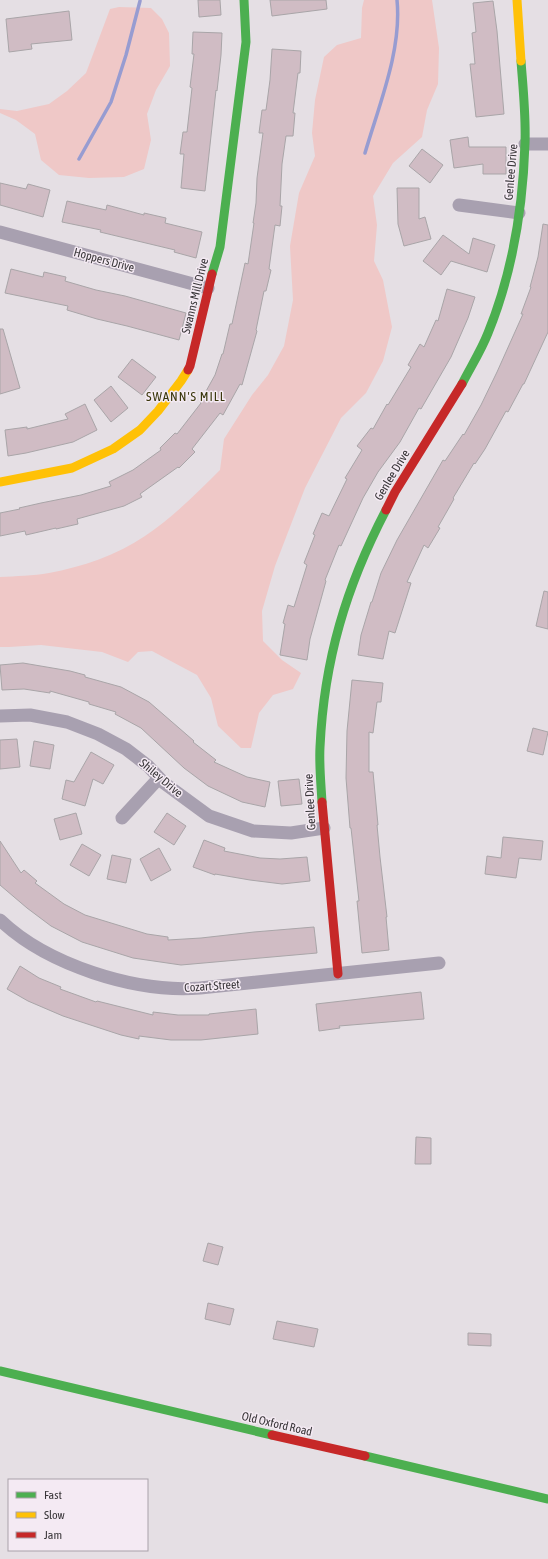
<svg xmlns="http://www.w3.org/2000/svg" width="548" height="1559" viewBox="0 0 548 1559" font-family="'Asap Condensed',sans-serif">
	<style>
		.green { fill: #efc8c7 }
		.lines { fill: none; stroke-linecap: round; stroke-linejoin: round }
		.stream { stroke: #979cd1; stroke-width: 3.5 }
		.building { fill: #d0bcc4; stroke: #a9a5a8 }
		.street { stroke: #a8a0b0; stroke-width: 13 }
		.fast { stroke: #4caf50; stroke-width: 9 }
		.slow { stroke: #ffc107; stroke-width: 9 }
		.jam { stroke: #c62828; stroke-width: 9 }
		.labels { text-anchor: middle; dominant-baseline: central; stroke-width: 3; stroke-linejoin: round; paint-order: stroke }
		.street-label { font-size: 12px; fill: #393639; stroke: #f4eaf3 }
		.neighbourhood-label { font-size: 13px; letter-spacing: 1px; fill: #38350a; stroke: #f4eaf3 }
	</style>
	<rect width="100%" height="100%" fill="#e5dfe4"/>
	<path class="green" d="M364 0H432L439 48 438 84 427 110 422 137 393 163 373 196 377 225 374 261 383 280 392 327 383 361 366 393 341 418 305 488 275 566 262 611 263 641 282 660 301 673 293 689 273 695 259 713 251 748H241L218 726 211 698 197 675 152 651 138 652 128 662 102 652 41 645 9 647H0V577C16 576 33 576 49 573 82 567 117 555 145 536 171 519 198 492 220 470L224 439 252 395 268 375 284 346 293 300 290 246 299 193 315 156 312 133 315 100 324 57 337 45 361 38 362 8Z
		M119 7 151 8 162 19 169 33 170 66 156 90 147 114 151 140 144 169 124 177 89 178 59 175 41 160 35 134 16 120 0 113V109L17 111 49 104 67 91 86 73 110 9Z"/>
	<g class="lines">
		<path class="stream" d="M365 153C379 105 402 50 397 0
			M79 159 111 102 126 55 140 1"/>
	</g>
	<path class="building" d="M198 0H220L221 15 199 17Z
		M270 0H326L327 9 272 16Z
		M493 1 497 31 504 114 476 117 470 64H475L472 33 476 32 473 3Z
		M69 11 72 40 31 44 32 49 9 52 6 19Z
		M193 32 222 33 221 55 217 91 216 90 205 191 181 188 184 154H180L183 132H187L192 88 190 87 194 54H192Z
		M272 49 301 51 300 73H298L293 113H295L293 136H286L282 164 280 206H282L280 226 275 225 269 269 271 270 266 291H264L256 330 257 331 242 385 240 384 223 415 220 413 192 449 195 452 179 468 178 467 140 494 142 497 124 506 77 519 78 524 56 529V528L26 535 25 531 0 536V513L20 509 19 508 41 503 81 495 111 486 109 482 133 470 161 450 160 448 175 433 177 434 201 403 200 402 215 375 222 354H223L230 324H232L245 263 248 264 254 223H253L256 203 257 178 263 133H259L262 110H266L270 80Z
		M468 137 469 147H506V174H483V164L454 168 450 140Z
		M422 149 443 165 430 183 409 166Z
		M0 183 26 189 28 184 50 190 43 217 0 205Z
		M397 188H419V219L425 217 431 239 404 246 398 224Z
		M67 201 106 210 107 205 144 215V213L166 218 165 223 202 232 196 258 174 252 175 250 100 232 101 230 62 222Z
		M543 224 548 225V332L524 384H523L508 412 506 411 485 449 475 464 474 463 453 498 454 499 438 527 440 528 428 548 424 545 407 582 411 583 395 633 389 631 383 659 358 655 361 635 371 602H372L381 573 397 540 443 460 445 461 463 434 464 435 481 405 497 372 523 314H521L531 287H530L538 257Z
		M443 235 469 254 473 238 495 245 487 272 451 261 441 275 423 261Z
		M11 269 43 277 44 272 66 277 65 281 96 290 125 296 186 313 179 340 127 326 97 319 67 310 68 306 5 293Z
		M447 289 475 297 468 318 451 357 421 409 419 408 400 442 378 472 363 498 341 546 339 545 325 580 326 581 310 639 307 660 280 655 285 624 283 623 288 605 294 607 307 565 304 563 315 535 313 534 322 513 329 516 347 479 345 478 362 450 357 446 371 428 373 429 387 404 388 405 411 367 408 365 420 344 424 347 436 320 438 321Z
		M0 329H3L20 388 0 394Z
		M132 359 156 377 142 395 118 377Z
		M111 386 128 408 111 422 94 400Z
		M85 404 97 430 73 442 26 453 8 456 5 430 27 427V429L68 419 65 414Z
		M544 591 548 592V629L536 626Z
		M23 663 70 671 85 675V677L121 687 149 702 194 741 193 742 216 760 214 762 247 777 270 782 265 807 242 802 208 786 184 768 141 728 115 714 116 712 89 704V702L50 691V693L24 689 2 690 0 665Z
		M352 680 383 683 381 702H377L373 733 369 732V772H373L378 825H377L380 857 387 917H386L389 950 362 953 357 901H359L351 828H350L346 778 347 731Z
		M533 728 548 732 543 755 527 751Z
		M17 739 20 767 0 769V740Z
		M34 741 54 745 50 769 30 766Z
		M91 752 114 765 103 784 93 779 85 806 62 799 66 780 74 782Z
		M299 779 302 804 281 806 278 781Z
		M76 813 82 834 60 840 54 819Z
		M167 813 186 826 174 845 154 832Z
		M503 837 543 841 541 860 519 858 516 878 485 874 487 856 501 858Z
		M204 840 225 848 224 851 260 858 280 859 307 857 310 881 282 884 250 880 215 874V875L193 867Z
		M0 841 21 873 24 870 37 881 35 883 64 904 85 915 147 934 168 937V940L201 938 254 932 314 927 317 953 181 965 133 958 82 942 51 926 27 908 0 885Z
		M82 844 101 855 89 876 70 865Z
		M159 848 171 870 151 881 140 859Z
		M112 855 131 859 126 883 107 879Z
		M20 966 39 978 61 987 60 989 96 1002 97 1001 153 1015V1012L178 1015H209V1014L256 1009 258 1034 201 1040H171L139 1036V1039L121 1035 63 1016 28 1001 7 989Z
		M421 992 424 1019 339 1026 340 1028 319 1031 316 1004Z
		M416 1137 431 1138V1164H415Z
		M208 1243 223 1247 218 1265 203 1261Z
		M208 1303 234 1309 230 1325 205 1319Z
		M277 1321 318 1329 314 1347 273 1339Z
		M468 1333 491 1334V1346L468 1345Z"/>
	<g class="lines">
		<path class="street" d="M525 144H548
			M459 205 519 213
			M0 232 208 288
			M0 716 30 715 67 722 98 734 126 749 148 766 164 783 209 816 253 831 291 833 324 828
			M122 818 159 778
			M0 920C47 965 135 993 200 988L439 963"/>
		<path class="fast" d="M212 274 220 247 246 42 244 0
			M462 384C470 368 481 351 488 333 512 274 523 207 525 143 526 116 523 88 521 61
			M322 802C321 784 319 765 320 747 324 660 346 587 386 510
			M0 1371 272 1435
			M365 1456 548 1499"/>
		<path class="slow" d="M517 0 521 61
			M0 482 72 468 113 449 140 430 158 411 181 381 188 370"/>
		<path class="jam" d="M188 370 190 366 212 274
			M386 510 395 492 462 384
			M322 802 338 974
			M272 1435 365 1456"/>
	</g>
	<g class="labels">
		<g class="street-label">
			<text transform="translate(511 172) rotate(-85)">Genlee Drive</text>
			<text transform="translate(104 260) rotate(15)">Hoppers Drive</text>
			<text transform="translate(195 296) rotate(-76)">Swanns Mill Drive</text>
			<text transform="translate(392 475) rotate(-59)">Genlee Drive</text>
			<text transform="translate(161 778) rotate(40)">Shiley Drive</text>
			<text transform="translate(310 802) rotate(-93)">Genlee Drive</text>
			<text transform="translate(212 986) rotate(-4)">Cozart Street</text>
			<text transform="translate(277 1424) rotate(13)">Old Oxford Road</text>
		</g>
		<g class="neighbourhood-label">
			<text x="186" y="396">SWANN'S MILL</text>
		</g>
	</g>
	<rect x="8" y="1479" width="140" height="72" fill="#f4eaf3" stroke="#a9a2a9"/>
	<rect x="16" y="1492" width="20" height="6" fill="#4caf50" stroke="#a9a2a9"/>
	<text x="44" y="1499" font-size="12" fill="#393639">Fast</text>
	<rect x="16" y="1512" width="20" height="6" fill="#ffc107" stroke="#a9a2a9"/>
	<text x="44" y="1519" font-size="12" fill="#393639">Slow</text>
	<rect x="16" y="1532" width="20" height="6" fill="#c62828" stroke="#a9a2a9"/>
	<text x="44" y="1539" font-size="12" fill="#393639">Jam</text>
</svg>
